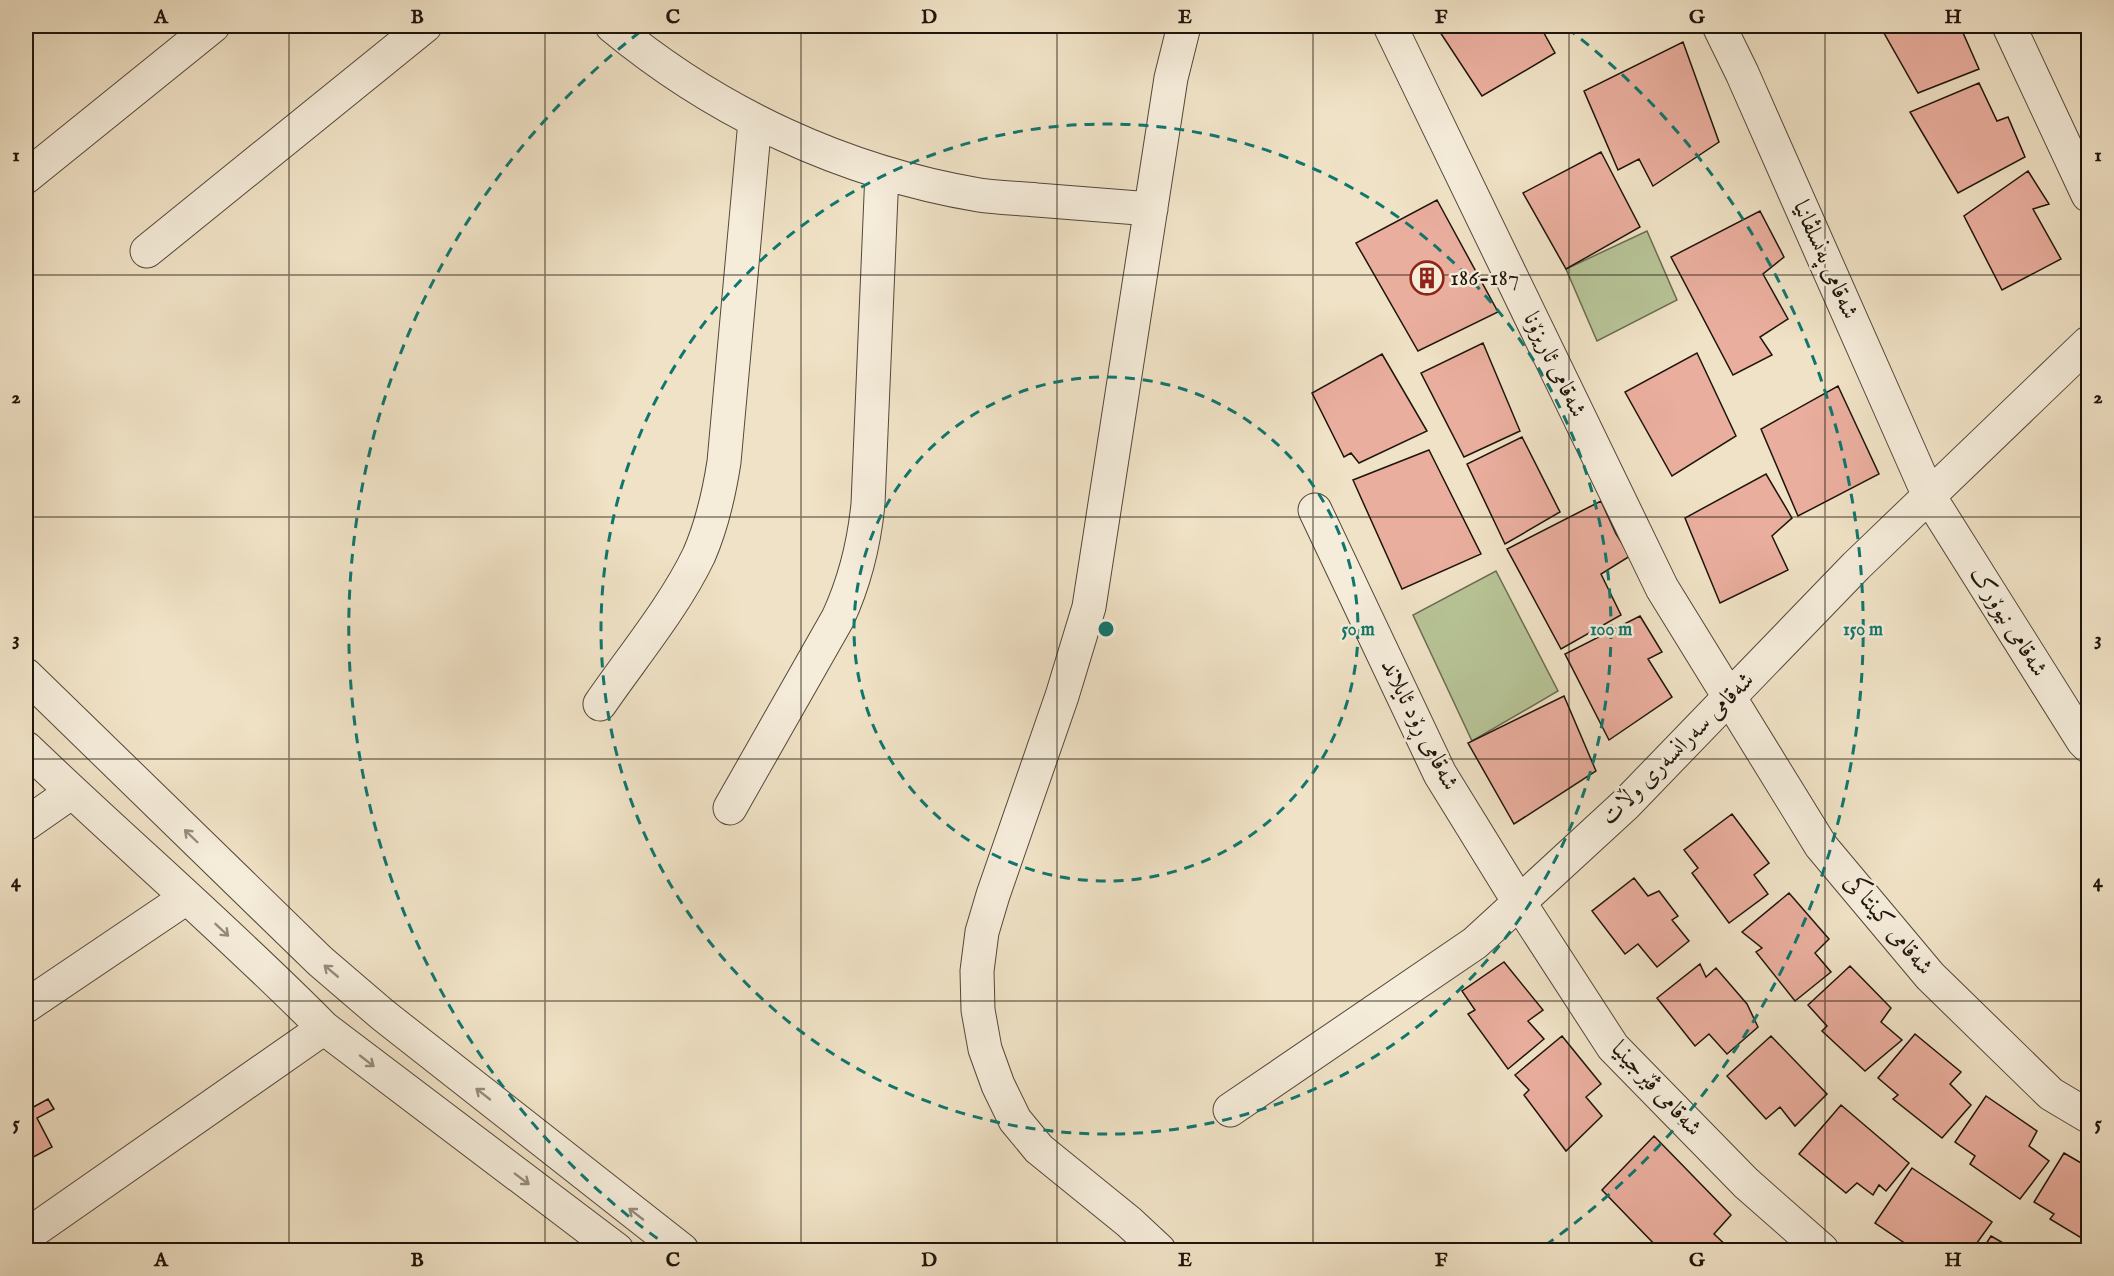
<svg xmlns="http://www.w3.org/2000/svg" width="2114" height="1276" viewBox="0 0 2114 1276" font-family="'IM FELL English',Amiri,serif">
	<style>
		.green { fill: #b7c497; stroke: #6a6c51; stroke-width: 1.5 }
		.building { fill: #eaae9e; stroke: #1e150b; stroke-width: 1.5 }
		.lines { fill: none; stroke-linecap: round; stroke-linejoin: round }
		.street-casing { stroke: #52483a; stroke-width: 35 }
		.street { stroke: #f5ecda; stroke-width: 33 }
		.oneway { stroke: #948b7d }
		.grid { fill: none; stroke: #1e150b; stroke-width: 1.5; stroke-opacity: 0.55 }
		.ring { fill: none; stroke: #0f766e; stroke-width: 3; stroke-dasharray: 10 8 }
		.labels { text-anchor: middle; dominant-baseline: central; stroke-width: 5; stroke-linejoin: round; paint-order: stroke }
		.street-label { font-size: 24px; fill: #1e150b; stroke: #f5ecda }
		.poi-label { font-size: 24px; fill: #1e150b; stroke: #f5ecda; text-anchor: start }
		.centre { fill: #0f766e; stroke: #f5ecda; stroke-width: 3 }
		.ring-label { font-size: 18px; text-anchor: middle; font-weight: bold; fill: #0f766e; stroke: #f5ecda; stroke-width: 5; stroke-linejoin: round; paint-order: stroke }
		.neatline { fill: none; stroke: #1e150b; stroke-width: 2 }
		.grid-label { font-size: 20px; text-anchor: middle; font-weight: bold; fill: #1e150b }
	</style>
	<rect width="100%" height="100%" fill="#f0e2c6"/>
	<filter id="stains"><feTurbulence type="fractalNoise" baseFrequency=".00333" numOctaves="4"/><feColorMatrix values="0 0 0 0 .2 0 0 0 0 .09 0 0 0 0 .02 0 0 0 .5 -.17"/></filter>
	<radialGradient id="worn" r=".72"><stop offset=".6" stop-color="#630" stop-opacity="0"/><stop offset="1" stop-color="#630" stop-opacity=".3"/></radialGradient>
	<path class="green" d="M1647 231 1677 300 1597 341 1566 269Z
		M1496 571 1558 691 1472 741 1413 615Z"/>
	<path class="building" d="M1436 26H1540L1555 53 1482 96Z
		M1880 26H1960L1979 69 1918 93Z
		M1683 42 1719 142 1653 186 1639 159 1618 170 1584 91Z
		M1979 83 1997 121 2008 117 2025 157 1958 193 1910 112Z
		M1601 152 1640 227 1566 269 1523 193Z
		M2028 171 2049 204 2033 209 2061 259 2002 290 1964 216Z
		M1437 200 1498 312 1418 351 1356 243Z
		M1760 211 1784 257 1763 274 1788 319 1760 337 1772 355 1733 375 1671 257Z
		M1483 343 1520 431 1464 457 1421 373Z
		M1697 353 1736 436 1672 476 1625 392Z
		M1382 354 1427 431 1359 463 1351 453 1344 457 1312 393Z
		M1838 386 1879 474 1798 516 1761 429Z
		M1522 437 1560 512 1505 544 1467 464Z
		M1429 450 1481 554 1402 589 1353 480Z
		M1766 474 1792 518 1772 536 1788 570 1720 603 1685 518Z
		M1601 501 1616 534 1630 556 1601 574 1621 615 1561 649 1507 549Z
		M1640 616 1662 652 1648 659 1672 697 1609 740 1565 654Z
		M1564 696 1596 771 1514 824 1468 743Z
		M1732 814 1769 863 1754 875 1768 894 1729 923 1692 873 1698 868 1684 850Z
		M1634 878 1648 896 1659 891 1678 916 1672 920 1689 941 1657 967 1638 944 1625 954 1592 911Z
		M1789 893 1829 939 1815 953 1831 972 1795 1001 1756 952 1762 948 1742 932Z
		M1504 962 1543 1010 1528 1021 1544 1039 1508 1069 1468 1014 1475 1010 1462 991Z
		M1700 964 1706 977 1716 968 1747 1004 1758 1027 1727 1054 1709 1034 1695 1046 1657 998Z
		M1850 966 1891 1008 1881 1022 1902 1040 1865 1071 1822 1031 1827 1026 1808 1005Z
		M1915 1034 1961 1072 1950 1084 1971 1105 1942 1138 1893 1099 1898 1095 1878 1078Z
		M1562 1036 1601 1084 1586 1097 1602 1116 1566 1151 1524 1095 1529 1090 1515 1075Z
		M1771 1036 1827 1094 1795 1126 1780 1107 1766 1119 1727 1076Z
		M1986 1096 2037 1131 2029 1146 2049 1161 2020 1199 1970 1164 1975 1156 1955 1142Z
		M48 1099 54 1109 37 1118 52 1147 26 1161V1111Z
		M1841 1105 1909 1163 1886 1191 1879 1185 1873 1195 1857 1183 1846 1193 1799 1154Z
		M1654 1136 1731 1215 1714 1234 1731 1250H1660L1602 1190Z
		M2064 1153 2088 1167V1242L2050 1219 2054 1214 2034 1202Z
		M1912 1168 1992 1222 1974 1247 1968 1243 1963 1250H1945L1940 1247 1936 1250H1915L1875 1223Z
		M1991 1236 2010 1247 2014 1243 2026 1250H1982Z"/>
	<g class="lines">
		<g class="street-casing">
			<path id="street" d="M612 26C717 113 843 172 979 195 998 198 1018 198 1037 200 1075 203 1113 206 1151 209
				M1390 26 1662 588 1821 846 1930 976 2051 1094 2088 1116
				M1719 26 1742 73 1929 496 2083 741 2088 746
				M2009 26 2088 195
				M26 177 213 26
				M147 251 425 26
				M1315 510 1440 774 1519 902 1613 1047 1746 1183 1822 1250
				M26 675 320 961 383 1015 682 1250
				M600 704C633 656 674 607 699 555 712 525 719 494 724 462L755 121
				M26 748C124 842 228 931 324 1028L617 1250
				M730 808 838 618C855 581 864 545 868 504L882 172
				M26 824 72 792
				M26 1006 186 898
				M1230 1110 1475 943 1626 804 1856 566 2088 343
				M26 1236 324 1028
				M1159 1250 1129 1222 1039 1149 1015 1120 998 1085 985 1049 978 1010 977 971 982 932 993 895 1062 696 1089 607 1171 78 1184 26"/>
		</g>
		<use href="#street" class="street"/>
	</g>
	<defs><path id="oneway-shaft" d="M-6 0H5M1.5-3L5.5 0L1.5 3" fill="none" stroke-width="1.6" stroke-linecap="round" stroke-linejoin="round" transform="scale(1.5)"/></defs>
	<g class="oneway">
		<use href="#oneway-shaft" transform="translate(191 836) rotate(-136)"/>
		<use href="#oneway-shaft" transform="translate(222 930) rotate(43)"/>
		<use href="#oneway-shaft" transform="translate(331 971) rotate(-140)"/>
		<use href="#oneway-shaft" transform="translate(367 1061) rotate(38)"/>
		<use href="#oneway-shaft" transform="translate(483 1094) rotate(-142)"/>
		<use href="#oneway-shaft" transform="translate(522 1179) rotate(37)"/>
		<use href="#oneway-shaft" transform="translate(636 1214) rotate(-142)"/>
	</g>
	<path class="grid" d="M289 26V1250M545 26V1250M801 26V1250M1057 26V1250M1313 26V1250M1569 26V1250M1825 26V1250M26 275H2088M26 517H2088M26 759H2088M26 1001H2088"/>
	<g class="ring">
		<circle cx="1106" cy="629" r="252"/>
		<circle cx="1106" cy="629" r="505"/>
		<path d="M672 1249A757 757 0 0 1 645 28M1567 28A757 757 0 0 1 1540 1249"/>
	</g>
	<defs>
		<g id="building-ring" transform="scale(1.725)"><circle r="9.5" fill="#f5ecda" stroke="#8f2418" stroke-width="1.5"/><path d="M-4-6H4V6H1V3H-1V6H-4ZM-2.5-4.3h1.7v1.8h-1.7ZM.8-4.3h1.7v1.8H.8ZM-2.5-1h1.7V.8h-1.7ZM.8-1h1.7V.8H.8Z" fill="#8f2418"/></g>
	</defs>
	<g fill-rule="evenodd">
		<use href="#building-ring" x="1427" y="278"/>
	</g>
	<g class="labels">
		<g class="street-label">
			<text transform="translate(1825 260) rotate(66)">شەقامی پەنسلڤانیا</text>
			<text transform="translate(1554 365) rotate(64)">شەقامی ئاریزۆنا</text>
			<text transform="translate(2008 622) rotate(58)">شەقامی نیوۆرک</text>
			<text transform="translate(1419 725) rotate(63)">شەقامی ڕۆد ئایلاند</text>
			<text transform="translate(1678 749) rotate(-45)">شەقامی سەرانسەری وڵات</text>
			<text transform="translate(1888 925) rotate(50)">شەقامی کینتاکی</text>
			<text transform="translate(1656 1089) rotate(47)">شەقامی ڤێرجینیا</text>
		</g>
		<g class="poi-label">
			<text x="1450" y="278">186-187</text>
		</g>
	</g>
	<circle cx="1106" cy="629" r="9" class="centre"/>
	<g class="ring-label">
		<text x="1358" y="635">50 m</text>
		<text x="1611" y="635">100 m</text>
		<text x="1863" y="635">150 m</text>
	</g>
	<rect width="2114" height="1276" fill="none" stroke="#f0e2c6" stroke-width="66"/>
	<rect x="33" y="33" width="2048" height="1210" class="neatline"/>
	<g class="grid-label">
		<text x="161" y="23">A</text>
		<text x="417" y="23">B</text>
		<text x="673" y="23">C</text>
		<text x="929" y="23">D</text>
		<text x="1185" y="23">E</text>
		<text x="1441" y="23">F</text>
		<text x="1697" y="23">G</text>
		<text x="1953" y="23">H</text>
		<text x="16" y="161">1</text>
		<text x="2098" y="161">1</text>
		<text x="16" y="403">2</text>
		<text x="2098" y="403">2</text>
		<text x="16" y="645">3</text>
		<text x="2098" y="645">3</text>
		<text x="16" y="887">4</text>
		<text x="2098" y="887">4</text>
		<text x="16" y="1129">5</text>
		<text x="2098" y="1129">5</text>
		<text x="161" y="1266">A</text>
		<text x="417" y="1266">B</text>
		<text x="673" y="1266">C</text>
		<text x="929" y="1266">D</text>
		<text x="1185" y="1266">E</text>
		<text x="1441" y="1266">F</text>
		<text x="1697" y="1266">G</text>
		<text x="1953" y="1266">H</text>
	</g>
	<rect width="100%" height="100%" filter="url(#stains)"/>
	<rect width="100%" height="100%" fill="url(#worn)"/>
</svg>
